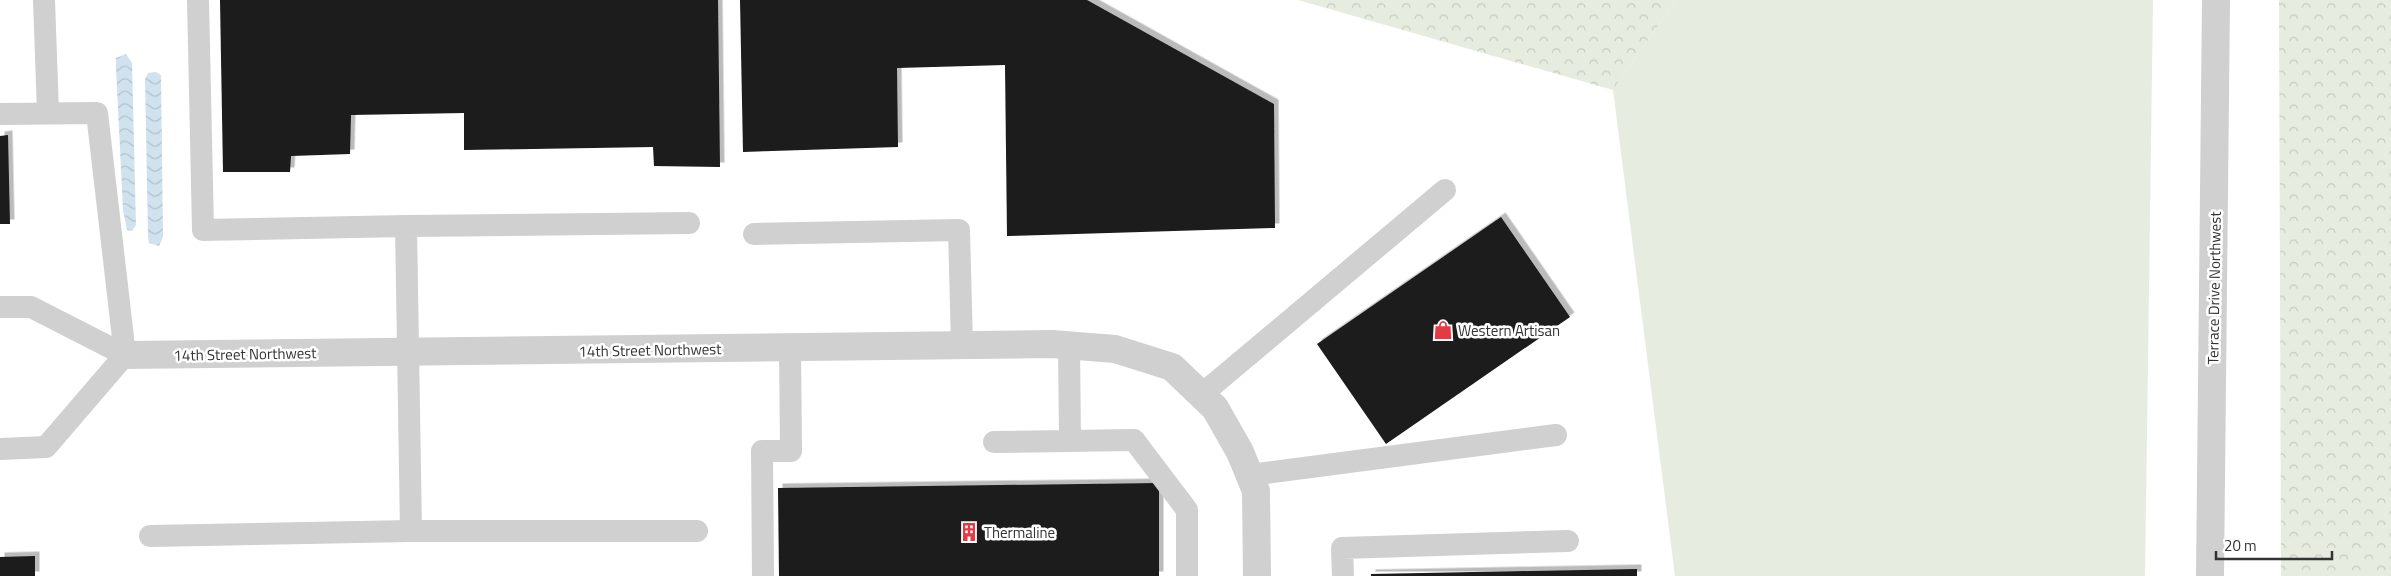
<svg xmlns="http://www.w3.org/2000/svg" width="2391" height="576" viewBox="0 0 2391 576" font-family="'Titillium Web',sans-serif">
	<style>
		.grass { fill: #e6ecdf }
		.forest { fill: url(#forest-crowns) }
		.water { fill: url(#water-waves) }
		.building { fill: #1a1a1a; filter: url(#shadow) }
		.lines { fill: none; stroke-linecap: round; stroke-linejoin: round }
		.lane { stroke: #d0d0d0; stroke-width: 22 }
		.street { stroke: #d0d0d0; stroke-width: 28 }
		.labels { text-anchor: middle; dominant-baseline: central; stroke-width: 5; stroke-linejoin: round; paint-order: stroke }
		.street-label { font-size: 15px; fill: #333; stroke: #fff }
		.poi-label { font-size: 15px; fill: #333; stroke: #fff; text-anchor: start }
	</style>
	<defs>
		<pattern id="forest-crowns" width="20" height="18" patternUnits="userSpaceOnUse" patternTransform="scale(1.25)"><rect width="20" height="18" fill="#e6ecdf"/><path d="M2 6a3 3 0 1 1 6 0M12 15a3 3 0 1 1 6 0" fill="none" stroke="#c6cbc0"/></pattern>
		<pattern id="water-waves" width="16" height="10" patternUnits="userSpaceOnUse" patternTransform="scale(1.25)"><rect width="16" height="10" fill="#cfe2ee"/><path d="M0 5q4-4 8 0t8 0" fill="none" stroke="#b2c2cd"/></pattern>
		<filter id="shadow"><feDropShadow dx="4.5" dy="-4.5" stdDeviation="0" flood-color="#0004"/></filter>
	</defs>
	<rect width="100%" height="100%" fill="#fff"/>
	<path class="grass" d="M1676 0H2153L2145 576H1675L1613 90Z"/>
	<path class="forest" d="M1298 0H1676L1613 90Z
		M2279 0H2391V576H2281Z"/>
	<path class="water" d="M126 54 132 63 136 225 132 231 127 230 123 210 116 68V58Z
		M156 72 161 75 163 237 159 246 149 243 148 236 145 79 148 73Z"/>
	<path class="building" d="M220 0H718L720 167 654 166 653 147 464 150V113L351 115 350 154 291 156 290 172H223Z
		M740 0H1087L1274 104 1275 228 1007 236 1005 65 897 68 898 147 743 152Z
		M8 135 10 224H0V136Z
		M1501 217 1570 317 1386 444 1317 344Z
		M1159 483V576H779L778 488Z
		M35 556V576H0V557Z
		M1637 569V576H1371V574Z"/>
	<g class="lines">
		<path class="lane" d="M44 0 48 113
			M0 114 97 113 125 355 46 447 0 449
			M406 226 689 223
			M754 234 959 230 962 345
			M0 307H31L125 355
			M1069 345 1070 440
			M1201 395 1445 190
			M994 442 1134 440 1187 510V576
			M1250 475 1556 435
			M411 531H697
			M150 536 411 531 406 226 203 230 198 0
			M763 576 762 451H791L790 348
			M1343 576 1342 548 1568 541"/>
		<path class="street" d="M125 355 1052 344 1115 349 1172 367 1215 408 1240 452 1256 491 1257 576
			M2210 576 2216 0"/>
	</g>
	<defs>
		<g id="shop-bare" transform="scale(1.5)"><path d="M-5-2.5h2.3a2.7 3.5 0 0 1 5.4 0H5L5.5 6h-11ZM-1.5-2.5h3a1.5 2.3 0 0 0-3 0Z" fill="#e63946" stroke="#fff" stroke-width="2.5" paint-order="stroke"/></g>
		<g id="building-bare" transform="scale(1.5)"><path d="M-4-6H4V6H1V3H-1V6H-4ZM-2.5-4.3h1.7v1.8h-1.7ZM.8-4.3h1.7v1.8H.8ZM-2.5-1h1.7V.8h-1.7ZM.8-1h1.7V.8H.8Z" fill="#e63946" stroke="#fff" stroke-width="2.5" paint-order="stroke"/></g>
	</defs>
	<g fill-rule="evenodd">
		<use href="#shop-bare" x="1443" y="330"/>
		<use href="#building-bare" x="969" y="532"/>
	</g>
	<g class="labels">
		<g class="street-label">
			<text transform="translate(2214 288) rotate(-89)">Terrace Drive Northwest</text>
			<text transform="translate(650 350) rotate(-1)">14th Street Northwest</text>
			<text transform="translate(245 354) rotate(-1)">14th Street Northwest</text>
		</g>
		<g class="poi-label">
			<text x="1458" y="330">Western Artisan</text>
			<text x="984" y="532">Thermaline</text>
		</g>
	</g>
	<path d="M2216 551v8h116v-8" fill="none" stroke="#333333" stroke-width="2.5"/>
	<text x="2224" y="551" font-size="15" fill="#333333" stroke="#ffffff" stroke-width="4" paint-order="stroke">20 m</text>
</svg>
